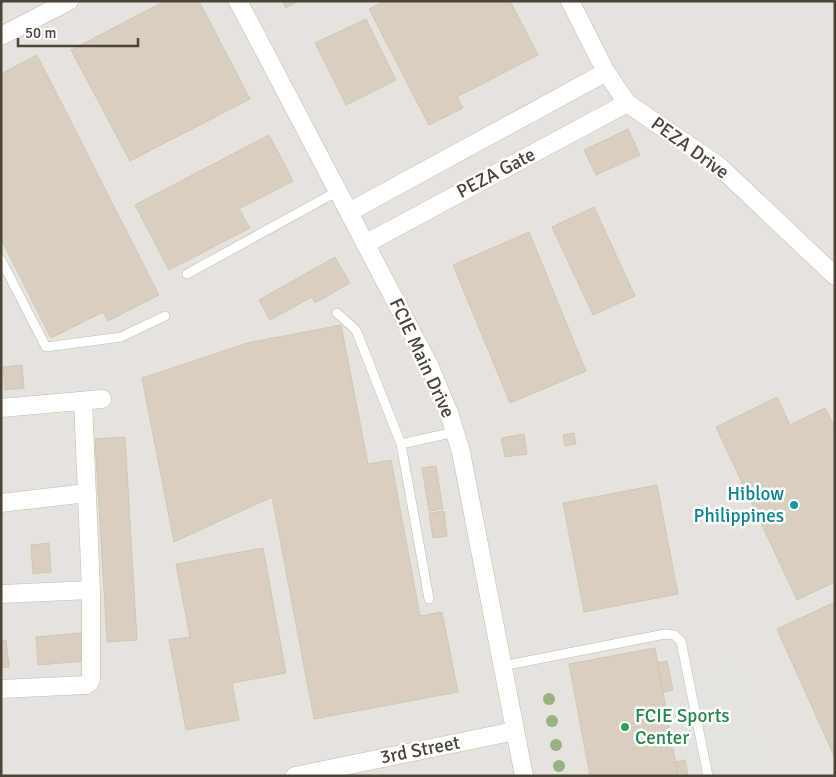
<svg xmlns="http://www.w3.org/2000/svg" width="836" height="777" viewBox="0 0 836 777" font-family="Signika,sans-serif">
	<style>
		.industrial { fill: #e6e2dd }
		.parking { fill: #e5e3e0 }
		.building { fill: #d8cfc1; stroke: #d3c7b4 }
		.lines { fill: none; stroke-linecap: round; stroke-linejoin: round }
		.lane-casing { stroke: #c2bbae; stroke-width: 10 }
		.street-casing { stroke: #c2bbae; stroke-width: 19 }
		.lane { stroke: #fff; stroke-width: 9 }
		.street { stroke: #fff; stroke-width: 18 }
		.tree { fill: #97b381 }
		.culture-dot { fill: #0f9aa8; stroke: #fff; stroke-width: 2 }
		.leisure-dot { fill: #2e9e5b; stroke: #fff; stroke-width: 2 }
		.labels { text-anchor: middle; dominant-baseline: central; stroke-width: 5; stroke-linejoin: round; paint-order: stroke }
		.street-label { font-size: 19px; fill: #4b4439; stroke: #fff }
		.culture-label { font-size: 19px; fill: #0d838f; stroke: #fff; text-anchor: end }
		.leisure-label { font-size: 19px; fill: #27864d; stroke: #fff; text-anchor: start }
	</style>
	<rect width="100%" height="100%" fill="#f6f3ec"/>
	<path class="industrial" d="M1 1H835V776H1Z"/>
	<path class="parking" d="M744 658 767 776H693L672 672Z"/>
	<path class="building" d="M165 1H199L250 99 130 161 71 50Z
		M282 1H298L286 8Z
		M384 1H510L538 55 457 97 463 108 429 125 369 9Z
		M366 19 396 80 346 105 315 43Z
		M37 55 159 295 108 321 103 312 51 338 1 239V74Z
		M628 129 640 155 596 175 584 150Z
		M269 135 293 181 239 209 250 228 169 270 135 205Z
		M594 207 635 296 593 315 552 227Z
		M529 232 586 371 510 403 453 265Z
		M335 257 350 283 315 303 312 297 270 320 259 300Z
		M341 325 368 464 391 460 420 616 442 612 458 692 314 719 272 497 174 542 142 378 247 343Z
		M22 365 24 388 5 390 3 367Z
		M777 397 790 425 825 408 835 428V582L797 600 716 427Z
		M574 433 576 444 565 446 563 435Z
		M524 434 527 454 505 457 501 438Z
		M125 437 137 640 107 642 95 439Z
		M436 466 443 509 429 511 422 468Z
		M657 485 678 594 584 612 563 503Z
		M444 511 447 536 433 538 429 513Z
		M49 543 51 572 33 574 31 545Z
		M263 548 286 673 232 683 239 720 186 730 169 640 190 637 176 564Z
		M835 602V758L777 629Z
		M81 633 84 661 38 665 36 637Z
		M6 640 9 667 1 668V641Z
		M655 648 678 776H590L569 664Z
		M667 661 673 690 663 692 657 663Z
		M685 760 688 776H678L675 762Z"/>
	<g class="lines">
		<g class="lane-casing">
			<path id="lane" d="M1 260 46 347 121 337 165 316
				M187 274 338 191
				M337 313 356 330 401 444 429 599
				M401 444 455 432
				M502 666 665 634 674 635 681 641 708 776"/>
		</g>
		<g class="street-casing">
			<path id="street" d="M238 1 429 365 449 413 461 452 524 776
				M570 1 606 72 627 103 719 166 835 276
				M1 36 69 1
				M349 212 606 72
				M365 244 627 103
				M1 408 102 399
				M1 503 87 493
				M1 594 91 590
				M1 689 86 685 90 682 91 678V590L83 401
				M295 776 515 731"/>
		</g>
		<use href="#lane" class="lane"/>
		<use href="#street" class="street"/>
	</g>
	<g class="tree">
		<circle cx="549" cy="699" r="6"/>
		<circle cx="552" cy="721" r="6"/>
		<circle cx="556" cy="745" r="6"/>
		<circle cx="559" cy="766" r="6"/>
	</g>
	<circle class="culture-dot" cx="794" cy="505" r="5"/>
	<circle class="leisure-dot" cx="625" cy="727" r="5"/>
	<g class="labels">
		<g class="street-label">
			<text transform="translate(690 148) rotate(36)">PEZA Drive</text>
			<text transform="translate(496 173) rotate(-28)">PEZA Gate</text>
			<text transform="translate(422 358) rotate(65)">FCIE Main Drive</text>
			<text transform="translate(420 750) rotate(-11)">3rd Street</text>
		</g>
		<g class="culture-label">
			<text x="784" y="494">Hiblow<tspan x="784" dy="22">Philippines</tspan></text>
		</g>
		<g class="leisure-label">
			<text x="635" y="716">FCIE Sports<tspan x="635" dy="22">Center</tspan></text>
		</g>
	</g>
	<rect width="836" height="777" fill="none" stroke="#4b4439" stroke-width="5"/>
	<path d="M18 38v8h120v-8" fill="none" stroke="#4b4439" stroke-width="2.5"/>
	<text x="25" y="38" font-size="15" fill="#4b4439" stroke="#ffffff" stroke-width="4" paint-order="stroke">50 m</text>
</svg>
